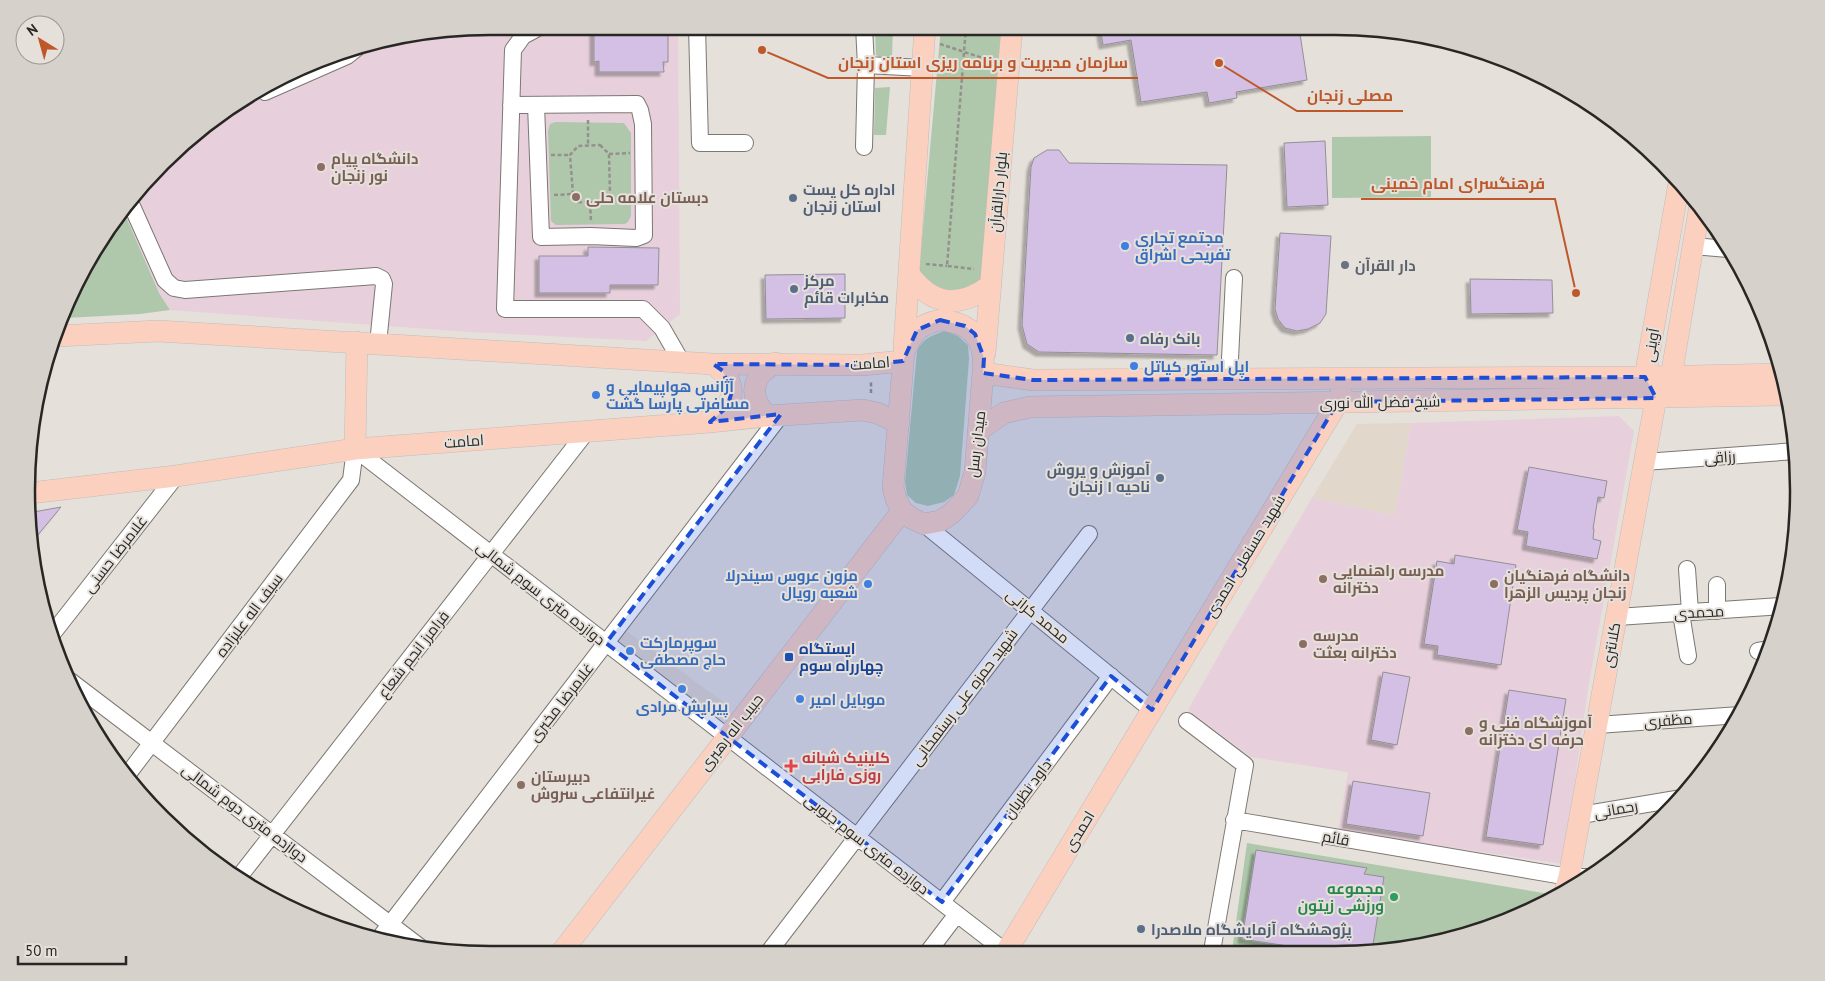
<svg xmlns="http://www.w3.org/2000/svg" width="1825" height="981" font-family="'PT Sans',Cairo,sans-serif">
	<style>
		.built { fill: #e1d7cb }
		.education { fill: #e7d0db }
		.green { fill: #afc8ab }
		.building { fill: #d3c0e4; stroke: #938f96; filter: url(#shadow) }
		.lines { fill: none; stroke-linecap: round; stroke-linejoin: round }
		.minor-casing { stroke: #7c7772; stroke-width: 18 }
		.major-casing { stroke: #bebebd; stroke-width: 22 }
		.path { stroke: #94918c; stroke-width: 2.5; stroke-dasharray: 4 2.5; stroke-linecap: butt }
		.minor { stroke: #fff; stroke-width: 16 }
		.major { stroke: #fcd0be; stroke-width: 21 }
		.marked { fill: #1d4ed8; fill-opacity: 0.2; stroke: #1d4ed8; stroke-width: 4; stroke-dasharray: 10 6; stroke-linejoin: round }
		.education-dot { fill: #8d6e63; stroke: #e6e0db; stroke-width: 2 }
		.service-dot { fill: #5c6f8a; stroke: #e6e0db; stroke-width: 2 }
		.shop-dot { fill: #3f7fe0; stroke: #e6e0db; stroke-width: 2 }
		.worship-dot { fill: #6b7280; stroke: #e6e0db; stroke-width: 2 }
		.transit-dot { fill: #1a4fb4; stroke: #e6e0db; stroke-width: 2 }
		.health-dot { fill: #e0444e; stroke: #e6e0db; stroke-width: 2 }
		.leisure-dot { fill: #2e9e5b; stroke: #e6e0db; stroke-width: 2 }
		.labels { text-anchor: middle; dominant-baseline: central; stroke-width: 4; stroke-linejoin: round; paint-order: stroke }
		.education-label { font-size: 15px; font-weight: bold; fill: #785e54; stroke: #e6e0db; text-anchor: start }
		.service-label { font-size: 15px; font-weight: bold; fill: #4e5e75; stroke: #e6e0db; text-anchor: start }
		.street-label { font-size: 15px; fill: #282724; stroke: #e6e0db }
		.shop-label { font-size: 15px; font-weight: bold; fill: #366cbe; stroke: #e6e0db; text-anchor: start }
		.worship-label { font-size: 15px; font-weight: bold; fill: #5b616d; stroke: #e6e0db; text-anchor: start }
		.transit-label { font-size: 15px; font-weight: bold; fill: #164399; stroke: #e6e0db; text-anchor: start }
		.health-label { font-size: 15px; font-weight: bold; fill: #be3a42; stroke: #e6e0db; text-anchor: start }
		.leisure-label { font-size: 15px; font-weight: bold; fill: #27864d; stroke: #e6e0db; text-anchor: end }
		.rim { fill: none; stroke: #282724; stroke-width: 2.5 }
		.leader { fill: none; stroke: #be582a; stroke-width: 2 }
		.callout-dot { fill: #be582a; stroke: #e6e0db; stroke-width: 2 }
		.callout-label { font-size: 16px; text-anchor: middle; font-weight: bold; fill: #be582a; stroke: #e6e0db; stroke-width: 4; stroke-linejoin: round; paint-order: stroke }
	</style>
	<defs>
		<filter id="shadow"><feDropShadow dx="-4" dy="4" stdDeviation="1" flood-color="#0004"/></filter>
	</defs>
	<rect width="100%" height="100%" fill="#e6e0db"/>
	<path class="built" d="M1411 423 1395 515 1312 498 1357 424Z
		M625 630 726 704 714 717 614 643Z"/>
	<path class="education" d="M491 26H678L680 314 646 341 469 332 170 310 159 293 124 212 208 122 341 51Z
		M1619 416 1634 431 1588 689 1563 864 1338 831 1348 772 1251 757 1188 710 1225 644 1312 498 1395 515 1411 423Z"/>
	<path class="green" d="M875 27H893L892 58H881L876 55Z
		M941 27H1002L982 282 970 291 943 292 919 272Z
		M890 87 886 135H874L875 88Z
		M555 122 624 123 631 133V216L628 222 625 224 556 225 551 221 548 131 550 124Z
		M1431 136V197L1332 198V137Z
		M124 212 159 293 170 310 140 314 66 318 104 233Z
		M945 331 958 336 968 345 969 359 960 476 954 495 944 502 928 506 916 503 907 495 905 482 917 351C923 338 932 335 945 331Z
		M1247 843 1549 894 1547 901 1512 920 1395 951H1232Z"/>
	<path class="building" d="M594 26 668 27V62H663L664 72H599V61L594 62Z
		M1100 27H1299L1307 80 1236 92 1237 98 1209 103 1207 92 1141 102 1131 40 1103 45Z
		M1325 141 1328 205 1287 207 1284 143Z
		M1047 150H1059L1069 163 1227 165 1217 355 1039 352 1027 344 1022 325 1031 167 1034 158Z
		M1280 233 1331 236 1326 314 1320 323 1308 329 1297 331 1285 328 1278 319 1275 309Z
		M588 247 659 248 658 285H610V293H539V256H588Z
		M845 274V318L766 319 765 275Z
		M1470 279 1552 280 1553 313 1471 314Z
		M1529 467 1607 481 1604 498 1598 497 1593 529H1594L1593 539 1601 541 1597 559 1526 546 1528 532 1517 530Z
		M61 507 32 542 27 521 28 513Z
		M1455 555 1516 565 1501 665 1437 655 1438 646 1424 644 1437 561 1454 564Z
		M1383 672 1410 677 1397 745 1371 740Z
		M1509 690 1566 699 1543 845 1486 837Z
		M1353 781 1430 793 1423 836 1346 824Z
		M1256 850 1367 868 1364 874 1384 877 1372 951 1356 949V951H1321L1242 939Z"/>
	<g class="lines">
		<g class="minor-casing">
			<path id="minor" d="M697 26 700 143H745
				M536 29 523 36 513 50 505 309H643L662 328 681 361
				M866 65 923 68
				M265 92 347 56 357 48
				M511 105 637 104 640 110 643 124 644 235 636 238 591 236 541 237 536 105
				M864 147 866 65 864 27
				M131 204 165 280 174 288 185 290 376 276 382 279 384 284 378 344
				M1693 246 1728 249
				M1229 379 1234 278
				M355 449 1006 952
				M1644 462 1796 451
				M924 524 1152 710
				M1687 569 1690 612
				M1717 585V611
				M1681 613 1688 656
				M1617 617 1782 606
				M53 633 176 476
				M1758 651 1770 649
				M69 680 420 947
				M1187 721 1245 765 1212 951
				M1597 725 1740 715
				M128 774 351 480 355 449
				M1581 815 1682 798
				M1234 820 1569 877H1592
				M239 877 587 431
				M942 902 1111 676
				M378 940 780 416
				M928 952 957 914
				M768 953 1089 534"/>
		</g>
		<g class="major-casing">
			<path id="major" d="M909 274C932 306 959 309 991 285
				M940 320C974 323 986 341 983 373L975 472 968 496 951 514 940 521 924 524 913 519 902 511 896 499 893 487 904 352C913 332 918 325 940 320Z
				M57 336 158 331 713 364 862 365 903 361
				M904 347 925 27
				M985 353 1012 27
				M983 373 1033 380 1645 377 1784 374
				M1651 389 1645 377 1679 183
				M767 416C748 396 751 377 775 363
				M710 422C737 406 739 382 713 364
				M979 430 1004 413 1030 407 1787 395
				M355 449 357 342
				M30 493 176 476 355 449 710 422 767 416 863 410 877 413 899 423
				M1565 891 1569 877 1656 398 1671 377 1700 205
				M1006 952 1338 402 1341 393
				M561 953 902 511"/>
		</g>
		<path class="path" d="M966 27 947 266 974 269
			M940 44 992 61
			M588 120V146
			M600 145 609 154 610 194 601 203 578 202 573 194 570 155 578 146Z
			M609 154 630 153
			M551 155H570
			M554 195 573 194
			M590 203 591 221
			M926 264 947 266
			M871 393V381"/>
		<use href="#minor" class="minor"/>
		<use href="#major" class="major"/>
	</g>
	<path class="marked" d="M940 320 965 326 975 334 984 358 983 373 1033 380 1645 377 1656 398 1338 402 1152 710 1111 676 942 902 606 643 781 414 710 422 728 406 731 394 723 371 713 364 862 365 903 361 917 330Z"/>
	<g class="education-dot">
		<circle cx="321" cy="167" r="5"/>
		<circle cx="576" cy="197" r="5"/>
		<circle cx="1323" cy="579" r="5"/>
		<circle cx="1494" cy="584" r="5"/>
		<circle cx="1303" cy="644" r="5"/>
		<circle cx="1469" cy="731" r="5"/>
		<circle cx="521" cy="785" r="5"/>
	</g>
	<g class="service-dot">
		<circle cx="793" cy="198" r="5"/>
		<circle cx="794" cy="289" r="5"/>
		<circle cx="1130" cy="338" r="5"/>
		<circle cx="1160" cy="478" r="5"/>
		<circle cx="1141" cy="929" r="5"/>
	</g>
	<g class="shop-dot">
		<circle cx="1125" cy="246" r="5"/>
		<circle cx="1134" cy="366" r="5"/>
		<circle cx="596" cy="395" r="5"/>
		<circle cx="868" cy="584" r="5"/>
		<circle cx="630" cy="651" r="5"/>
		<circle cx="682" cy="689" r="5"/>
		<circle cx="800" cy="699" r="5"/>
	</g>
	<circle class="worship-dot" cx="1345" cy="265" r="5"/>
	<rect class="transit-dot" x="784" y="652" width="10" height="10" rx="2.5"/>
	<path class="health-dot" d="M788.5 758.5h5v5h5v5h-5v5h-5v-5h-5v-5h5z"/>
	<circle class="leisure-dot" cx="1394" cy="897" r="5"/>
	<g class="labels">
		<g class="education-label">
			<text x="331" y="158">دانشگاه پیام<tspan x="331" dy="17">نور زنجان</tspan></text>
			<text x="586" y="197">دبستان علامه حلی</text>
			<text x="1333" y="570">مدرسه راهنمایی<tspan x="1333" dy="17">دخترانه</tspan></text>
			<text x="1504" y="575">دانشگاه فرهنگیان<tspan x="1504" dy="17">زنجان پردیس الزهرا</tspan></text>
			<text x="1313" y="635">مدرسه<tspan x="1313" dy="17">دخترانه بعثت</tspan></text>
			<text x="1479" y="722">آموزشگاه فنی و<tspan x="1479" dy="17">حرفه ای دخترانه</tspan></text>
			<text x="531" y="776">دبیرستان<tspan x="531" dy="17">غیرانتفاعی سروش</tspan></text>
		</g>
		<g class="service-label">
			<text x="803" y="189">اداره کل پست<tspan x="803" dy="17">استان زنجان</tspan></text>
			<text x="804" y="280">مرکز<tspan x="804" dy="17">مخابرات قائم</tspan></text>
			<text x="1140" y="338">بانک رفاه</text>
			<text x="1150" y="469" text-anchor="end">آموزش و پروش<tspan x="1150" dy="17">ناحیه ۱ زنجان</tspan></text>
			<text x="1151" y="929">پژوهشگاه آزمایشگاه ملاصدرا</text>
		</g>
		<g class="street-label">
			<text transform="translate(998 192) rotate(-85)">بلوار دارالقرآن</text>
			<text transform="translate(1651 345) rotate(-80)">آوینی</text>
			<text transform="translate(870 363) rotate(-4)">امامت</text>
			<text transform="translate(1380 402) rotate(-1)">شیخ فضل الله نوری</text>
			<text transform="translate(464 441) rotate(-4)">امامت</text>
			<text transform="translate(976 444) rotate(-83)">میدان رسل</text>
			<text transform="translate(1720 457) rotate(-4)">رزاقی</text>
			<text transform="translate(115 554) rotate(-52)">غلامرضا حسنی</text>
			<text transform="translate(1245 556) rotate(-59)">شهید حسنعلی احمدی</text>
			<text transform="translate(541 593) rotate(38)">دوازده متری سوم شمالی</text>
			<text transform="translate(1699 612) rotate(-3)">محمدی</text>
			<text transform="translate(249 615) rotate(-53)">سیف اله علیزاده</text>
			<text transform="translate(1038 616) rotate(39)">محمد کرانی</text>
			<text transform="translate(1611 645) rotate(-80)">کلانتری</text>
			<text transform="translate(413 654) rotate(-52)">فرامرز انجم شعاع</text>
			<text transform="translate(964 697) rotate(-53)">شهید حمزه علی رستمخانی</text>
			<text transform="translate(561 702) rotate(-52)">غلامرضا مخبری</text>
			<text transform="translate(1668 720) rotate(-4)">مظفری</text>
			<text transform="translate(731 732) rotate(-52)">حبیب اله رهبری</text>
			<text transform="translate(1027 789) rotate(-53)">داود نظریان</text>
			<text transform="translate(1616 809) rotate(-10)">رحمانی</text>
			<text transform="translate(245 813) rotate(37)">دوازده متری دوم شمالی</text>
			<text transform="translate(1079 831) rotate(-59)">احمدی</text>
			<text transform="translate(1336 838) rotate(10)">قائم</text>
			<text transform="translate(867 844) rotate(38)">دوازده متری سوم جنوبی</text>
		</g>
		<g class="shop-label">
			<text x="1135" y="237">مجتمع تجاری<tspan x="1135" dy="17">تفریحی اشراق</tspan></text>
			<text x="1144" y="366">اپل استور کیاتل</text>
			<text x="606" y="386">آژانس هواپیمایی و<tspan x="606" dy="17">مسافرتی پارسا گشت</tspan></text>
			<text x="858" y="575" text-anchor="end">مزون عروس سیندرلا<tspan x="858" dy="17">شعبه رویال</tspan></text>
			<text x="640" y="642">سوپرمارکت<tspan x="640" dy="17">حاج مصطفی</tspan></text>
			<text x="810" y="699">موبایل امیر</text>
			<text x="682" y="706" text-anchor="middle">پیرایش مرادی</text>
		</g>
		<g class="worship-label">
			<text x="1355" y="265">دار القرآن</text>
		</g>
		<g class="transit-label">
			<text x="799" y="648">ایستگاه<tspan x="799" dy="17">چهارراه سوم</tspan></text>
		</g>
		<g class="health-label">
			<text x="802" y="757">کلینیک شبانه<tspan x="802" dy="17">روزی فارابی</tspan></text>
		</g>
		<g class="leisure-label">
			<text x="1384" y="888">مجموعه<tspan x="1384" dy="17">ورزشی زیتون</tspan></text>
		</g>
	</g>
	<path d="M0 0H1825V981H0ZM490 35H1335A455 455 0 0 1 1790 490V491A455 455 0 0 1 1335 946H490A455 455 0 0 1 35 491V490A455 455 0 0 1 490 35Z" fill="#d7d1cc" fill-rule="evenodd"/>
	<path class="rim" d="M490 35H1335A455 455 0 0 1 1790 490V491A455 455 0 0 1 1335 946H490A455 455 0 0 1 35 491V490A455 455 0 0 1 490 35Z"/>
	<path class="leader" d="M762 50L828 78H1138M1219 63L1297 111H1403M1576 293L1555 199H1361"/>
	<g class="callout-dot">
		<circle cx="762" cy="50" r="5"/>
		<circle cx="1219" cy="63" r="5"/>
		<circle cx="1576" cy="293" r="5"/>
	</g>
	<g class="callout-label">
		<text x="983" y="68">سازمان مدیریت و برنامه ریزی استان زنجان</text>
		<text x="1350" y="101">مصلی زنجان</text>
		<text x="1458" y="189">فرهنگسرای امام خمینی</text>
	</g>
	<g transform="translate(40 40) rotate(323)"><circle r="24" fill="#e6e0db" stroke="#9a9692"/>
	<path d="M0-4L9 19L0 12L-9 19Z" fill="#be582a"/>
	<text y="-8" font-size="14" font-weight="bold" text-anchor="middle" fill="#282724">N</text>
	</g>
	<path d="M18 956v8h108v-8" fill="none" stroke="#282724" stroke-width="2.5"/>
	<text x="25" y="956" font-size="15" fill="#282724" stroke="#e6e0db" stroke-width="4" paint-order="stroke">50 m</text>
</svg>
